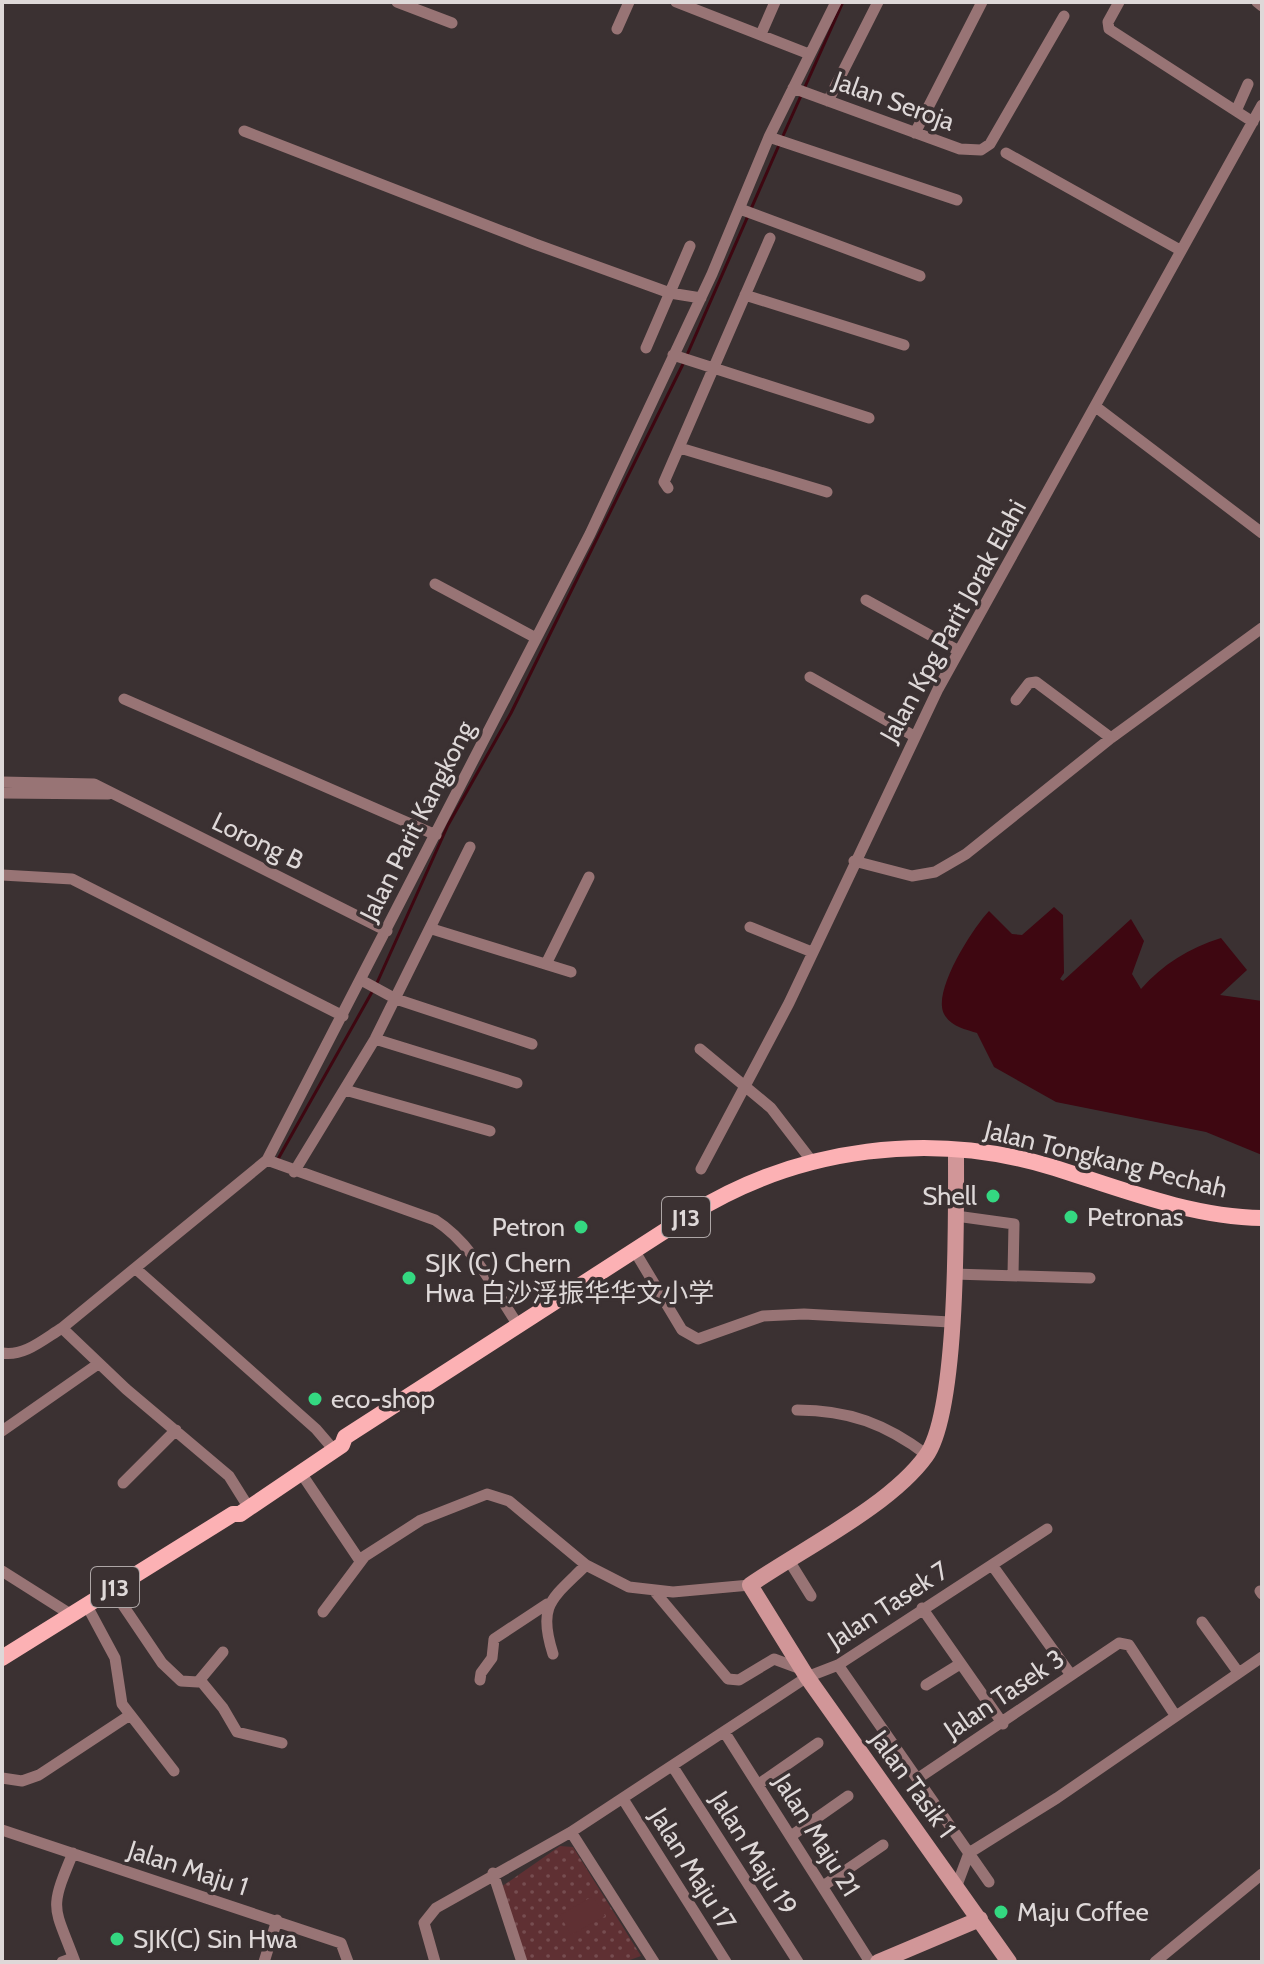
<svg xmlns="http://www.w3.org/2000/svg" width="1264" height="1964" font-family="Cabin,'Noto Sans SC',sans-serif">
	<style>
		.park { fill: url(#park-dots) }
		.pitch { fill: #5f3033 }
		.water { fill: #3e0711 }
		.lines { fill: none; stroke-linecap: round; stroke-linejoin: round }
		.stream { stroke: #3e0711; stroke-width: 3 }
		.street { stroke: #987475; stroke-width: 11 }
		.secondary { stroke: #d19698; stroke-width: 16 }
		.primary { stroke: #fcb1b4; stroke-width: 16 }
		.poi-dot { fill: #34d881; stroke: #3b3132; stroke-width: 3 }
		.labels { text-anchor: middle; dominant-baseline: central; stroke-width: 7; stroke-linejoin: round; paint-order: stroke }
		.shield { fill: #3b3132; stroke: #ada6a6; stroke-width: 2 }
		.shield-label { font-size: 24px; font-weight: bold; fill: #ded8d8 }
		.street-label { font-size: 26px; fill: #ded8d8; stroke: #3b3132 }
		.poi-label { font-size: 26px; fill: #ded8d8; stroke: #3b3132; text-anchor: start }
	</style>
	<defs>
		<pattern id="park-dots" width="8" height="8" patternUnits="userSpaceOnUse" patternTransform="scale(2)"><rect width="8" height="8" fill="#5f3033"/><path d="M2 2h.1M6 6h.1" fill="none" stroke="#764d50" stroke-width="1.8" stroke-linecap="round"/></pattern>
	</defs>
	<rect width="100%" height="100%" fill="#3b3132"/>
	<path class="park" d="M560 1846 573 1847 641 1956 624 1962H525L501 1887Z"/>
	<path class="pitch" d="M593 1896 605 1916 571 1935 560 1915Z"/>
	<path class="water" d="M1054 907 1063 915 1064 973 1060 979 1063 981 1131 919 1144 941 1132 974 1141 989C1163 964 1189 948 1221 938L1247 970 1220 995 1262 1001V1155L1206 1132 1056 1102 994 1067 977 1033C965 1029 951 1027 944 1014 932 991 973 928 989 911L1012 934 1022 935Z"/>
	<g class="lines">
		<path class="stream" d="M782 138 843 2
			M376 985 448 825 511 713 683 364 779 145
			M278 1159 372 992"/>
		<path class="street" d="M397 2 452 23
			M676 2 809 54
			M1119 2 1108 22 1109 29 1253 122
			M1257 2 1262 6
			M617 29 629 2
			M761 34 775 2
			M793 88 960 149 981 150 990 144 1064 16
			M828 101 878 2
			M1236 111 1248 84
			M244 131 535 244 670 293 701 298
			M915 133 982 2
			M769 137 957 200
			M1006 153 1180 250
			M740 209 920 276
			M745 295 904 345
			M646 348 690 246
			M673 355 869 418
			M1096 407 1262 533
			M680 448 827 492
			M668 488 664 482 770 238
			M435 584 536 638
			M866 600 959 651
			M810 677 914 736
			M124 699 436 835
			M1016 700 1029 683 1036 682 1111 738
			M2 782 94 784 387 931
			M2 793 108 794
			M854 861 912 876 935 872 966 854 1111 738 1262 628
			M2 875 72 879 343 1016
			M750 927 812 952
			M432 929 571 972
			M546 964 589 877
			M361 980 396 999 532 1044
			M375 1039 517 1083
			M700 1049 771 1108 811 1160
			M345 1090 490 1131
			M267 1160 435 1220C472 1243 494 1289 518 1325
			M701 1169 789 1003 938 689 1262 105
			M294 1172 375 1039 470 847
			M956 1216 1014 1224 1013 1275
			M634 1250 682 1330 698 1339 763 1316 804 1314 950 1322
			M136 1269 316 1429 334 1450
			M954 1274 1090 1278
			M62 1328 126 1389 229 1476 249 1508
			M2 1353C24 1357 44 1339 62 1328L267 1160 590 534 712 274 769 137 836 2
			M797 1410C849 1410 886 1424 927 1455
			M2 1431 98 1364
			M301 1473 360 1561
			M123 1483 176 1430
			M788 1559 811 1596
			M992 1565 1071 1675
			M2 1571 70 1614
			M112 1589 162 1663 181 1681 198 1682 223 1652
			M1260 1591 1262 1594
			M655 1592 728 1679 739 1680 774 1659 801 1669
			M86 1604 115 1658 122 1704 174 1771
			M922 1608 1003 1724
			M323 1612 365 1556 421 1520 487 1494 509 1501 586 1565 629 1587 673 1592 750 1585
			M1202 1622 1238 1672
			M553 1654C537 1604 552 1599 586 1565
			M838 1665 989 1882
			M200 1680 223 1708 237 1732 282 1743
			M480 1680 481 1673 492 1658 494 1639 547 1604
			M926 1685 960 1664
			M725 1733 870 1962
			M673 1767 798 1962
			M2 1778 22 1781 39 1775 130 1715
			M917 1779 1119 1643 1129 1645 1175 1715
			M759 1784 818 1743
			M623 1799 726 1962
			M2 1830 341 1943 348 1962
			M571 1832 654 1962
			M791 1836 848 1796
			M73 1853C48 1912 54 1905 75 1962
			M493 1873 522 1962
			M957 1885 969 1853 1057 1798 1262 1657
			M823 1886 883 1845
			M62 1962 73 1958
			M264 1962 277 1920
			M435 1962 424 1923 436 1908 571 1832 807 1677 838 1665 1047 1529
			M1155 1962 1262 1874"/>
		<path class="secondary" d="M956 1150C956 1212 959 1411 926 1456 890 1506 802 1549 750 1585L807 1677 1009 1962
			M878 1962 980 1919"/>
		<path class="primary" d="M2 1658 233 1514H240L342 1445 345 1437 691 1214C799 1147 932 1130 1055 1168 1121 1189 1192 1217 1262 1218"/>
	</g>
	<g class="poi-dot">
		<circle cx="993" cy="1196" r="8"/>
		<circle cx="1071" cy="1217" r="8"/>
		<circle cx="581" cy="1227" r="8"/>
		<circle cx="409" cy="1278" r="8"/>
		<circle cx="315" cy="1399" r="8"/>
		<circle cx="1001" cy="1912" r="8"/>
		<circle cx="117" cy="1939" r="8"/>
	</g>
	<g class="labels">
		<g class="shield">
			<rect x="662" y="1197" width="48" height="40" rx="6"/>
			<rect x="91" y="1567" width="48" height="40" rx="6"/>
		</g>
		<g class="shield-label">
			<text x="686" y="1217">J13</text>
			<text x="115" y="1587">J13</text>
		</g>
		<g class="street-label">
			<text transform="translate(894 101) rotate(20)">Jalan Seroja</text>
			<text transform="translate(953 621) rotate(-61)">Jalan Kpg Parit Jorak Elahi</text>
			<text transform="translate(417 821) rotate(-63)">Jalan Parit Kangkong</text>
			<text transform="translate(258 841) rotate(26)">Lorong B</text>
			<text transform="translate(1106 1159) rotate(14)">Jalan Tongkang Pechah</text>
			<text transform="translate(888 1605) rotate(-33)">Jalan Tasek 7</text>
			<text transform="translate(1004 1694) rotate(-34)">Jalan Tasek 3</text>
			<text transform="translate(913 1784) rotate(54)">Jalan Tasik 1</text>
			<text transform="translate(817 1835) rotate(58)">Jalan Maju 21</text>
			<text transform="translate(754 1853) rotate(58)">Jalan Maju 19</text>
			<text transform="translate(188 1868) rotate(18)">Jalan Maju 1</text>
			<text transform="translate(693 1869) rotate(58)">Jalan Maju 17</text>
		</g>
		<g class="poi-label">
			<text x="977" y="1196" text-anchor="end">Shell</text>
			<text x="1087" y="1217">Petronas</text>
			<text x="565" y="1227" text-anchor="end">Petron</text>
			<text x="425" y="1263">SJK (C) Chern<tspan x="425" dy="30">Hwa 白沙浮振华华文小学</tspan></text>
			<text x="331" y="1399">eco-shop</text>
			<text x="1017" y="1912">Maju Coffee</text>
			<text x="133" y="1939">SJK(C) Sin Hwa</text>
		</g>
	</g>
	<rect width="1264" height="1964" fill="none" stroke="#ded8d8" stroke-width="8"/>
</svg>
